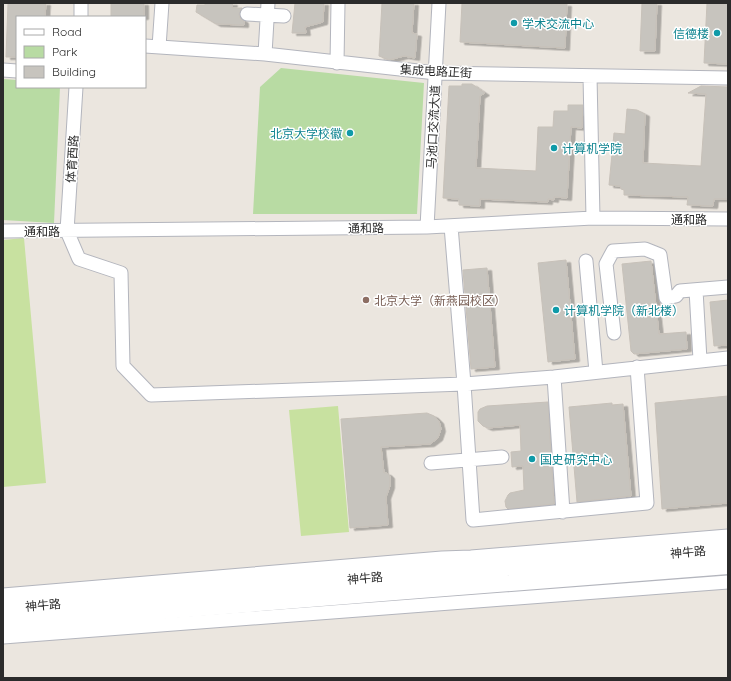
<svg xmlns="http://www.w3.org/2000/svg" width="731" height="681" font-family="Quicksand,'Noto Sans SC',sans-serif">
	<style>
		.green { fill: #b8dba3 }
		.pitch { fill: #c8e1a0 }
		.building { fill: #c7c4be; stroke: #c7c1b9; filter: url(#shadow) }
		.lines { fill: none; stroke-linecap: round; stroke-linejoin: round }
		.street-casing { stroke: #b3b5bd; stroke-width: 15 }
		.secondary-casing { stroke: #b3b5bd; stroke-width: 20 }
		.street { stroke: #fff; stroke-width: 13 }
		.secondary { stroke: #fff; stroke-width: 18 }
		.culture-dot { fill: #0f9aa8; stroke: #fff; stroke-width: 1.5 }
		.education-dot { fill: #8d6e63; stroke: #fff; stroke-width: 1.5 }
		.labels { text-anchor: middle; dominant-baseline: central; stroke-width: 3; stroke-linejoin: round; paint-order: stroke }
		.culture-label { font-size: 12px; fill: #0d838f; stroke: #fff; text-anchor: start }
		.street-label { font-size: 12px; fill: #2b2b2b; stroke: #fff }
		.education-label { font-size: 12px; fill: #785e54; stroke: #fff; text-anchor: start }
	</style>
	<defs>
		<filter id="shadow"><feDropShadow dx="4.5" dy="2.5" stdDeviation="0" flood-color="#0004"/></filter>
	</defs>
	<rect width="100%" height="100%" fill="#ebe6df"/>
	<path class="green" d="M281 68 424 83 417 214H253L260 87Z
		M3 79 17 80V87H60L54 223 3 220Z"/>
	<path class="pitch" d="M24 238 46 483 3 487V240Z
		M338 406 349 532 301 536 289 410Z"/>
	<path class="building" d="M8 3H46L45 17H17V57H6Z
		M111 3H144V17H111Z
		M205 3H233L232 8H242L239 14 240 18 244 21V25L216 24 196 12 197 5H205Z
		M295 3H324L323 22 305 27 306 33H292Z
		M382 3H414L412 33 417 34 415 58 404 56 389 60 379 56Z
		M462 3 567 4 565 48 460 42Z
		M642 3H657L655 51H640Z
		M707 3H728V64L704 63Z
		M462 84H472L485 93 480 96 476 168 536 171 538 127H553L554 111H568V105H583L582 128 571 127 567 198 554 197V200L548 199V202L480 199V206L459 205V199L443 198 449 86H462Z
		M701 86 728 87V199H714L713 206 687 205 688 197 624 195V190L621 189 620 186 609 185 614 133 625 134 627 109 637 110 645 114 643 163 701 166 706 94 688 93Z
		M566 260 575 359 548 362 538 263Z
		M651 261 659 334 686 332 687 349 634 354 631 351 622 264Z
		M487 268 495 367 471 369 463 270Z
		M728 300V345L714 346 710 302Z
		M728 396V503L662 509 655 403Z
		M548 402 554 504 508 509 506 507 505 501 508 495 510 493 524 490 523 466 512 467 511 452 521 451 520 425 488 428 483 426 478 421V412L480 409 487 406Z
		M612 403V405L623 404 631 496 577 502 569 407Z
		M427 413 434 416 439 421 441 429 438 438 430 444 381 447 384 473H387L390 476V486L386 497 388 525 350 528 341 419Z"/>
	<g class="lines">
		<g class="street-casing">
			<path id="street" d="M247 14 284 16
				M81 17V3
				M145 46 265 54 436 73 728 78
				M159 47 162 3
				M265 54 268 3
				M337 63 338 3
				M3 70 17 71
				M590 76 593 218
				M76 87 67 231 79 259 121 273 123 366 151 395 464 384 554 377 728 358
				M451 226 464 384 473 520 647 503 637 367
				M427 227 439 3
				M3 231 427 227 593 218 728 219
				M586 261 596 372
				M696 290 700 360
				M614 333 606 264 613 251 645 249 660 255 666 298 676 296 680 291 728 287
				M554 377 563 512
				M431 463 502 457
				M3 595 442 558 471 557 728 536
				M3 637 728 582"/>
		</g>
		<g class="secondary-casing">
			<path id="secondary" d="M3 608 728 549
				M3 623 420 589 728 565"/>
		</g>
		<use href="#street" class="street"/>
		<use href="#secondary" class="secondary"/>
	</g>
	<g class="culture-dot">
		<circle cx="514" cy="23" r="4"/>
		<circle cx="717" cy="33" r="4"/>
		<circle cx="350" cy="133" r="4"/>
		<circle cx="554" cy="148" r="4"/>
		<circle cx="556" cy="310" r="4"/>
		<circle cx="532" cy="459" r="4"/>
	</g>
	<circle class="education-dot" cx="366" cy="300" r="4"/>
	<g class="labels">
		<g class="culture-label">
			<text x="522" y="23">学术交流中心</text>
			<text x="709" y="33" text-anchor="end">信德楼</text>
			<text x="342" y="133" text-anchor="end">北京大学校徽</text>
			<text x="562" y="148">计算机学院</text>
			<text x="564" y="310">计算机学院（新北楼）</text>
			<text x="540" y="459">国史研究中心</text>
		</g>
		<g class="street-label">
			<text transform="translate(436 71) rotate(3)">集成电路正街</text>
			<text transform="translate(433 127) rotate(-87)">马池口交流大道</text>
			<text transform="translate(72 159) rotate(-86)">体育西路</text>
			<text x="689" y="219">通和路</text>
			<text transform="translate(366 228) rotate(-1)">通和路</text>
			<text x="42" y="231">通和路</text>
			<text transform="translate(688 552) rotate(-5)">神牛路</text>
			<text transform="translate(365 578) rotate(-5)">神牛路</text>
			<text transform="translate(43 605) rotate(-5)">神牛路</text>
		</g>
		<g class="education-label">
			<text x="374" y="300">北京大学（新燕园校区）</text>
		</g>
	</g>
	<rect width="731" height="681" fill="none" stroke="#2b2b2b" stroke-width="8"/>
	<rect x="16" y="16" width="130" height="72" fill="#ffffff" stroke="#aaaaaa"/>
	<rect x="24" y="29" width="20" height="6" fill="#ffffff" stroke="#aaaaaa"/>
	<text x="52" y="36" font-size="12" fill="#2b2b2b">Road</text>
	<rect x="24" y="46" width="20" height="12" fill="#b8dba3" stroke="#aaaaaa"/>
	<text x="52" y="56" font-size="12" fill="#2b2b2b">Park</text>
	<rect x="24" y="66" width="20" height="12" fill="#c7c4be" stroke="#aaaaaa"/>
	<text x="52" y="76" font-size="12" fill="#2b2b2b">Building</text>
</svg>
